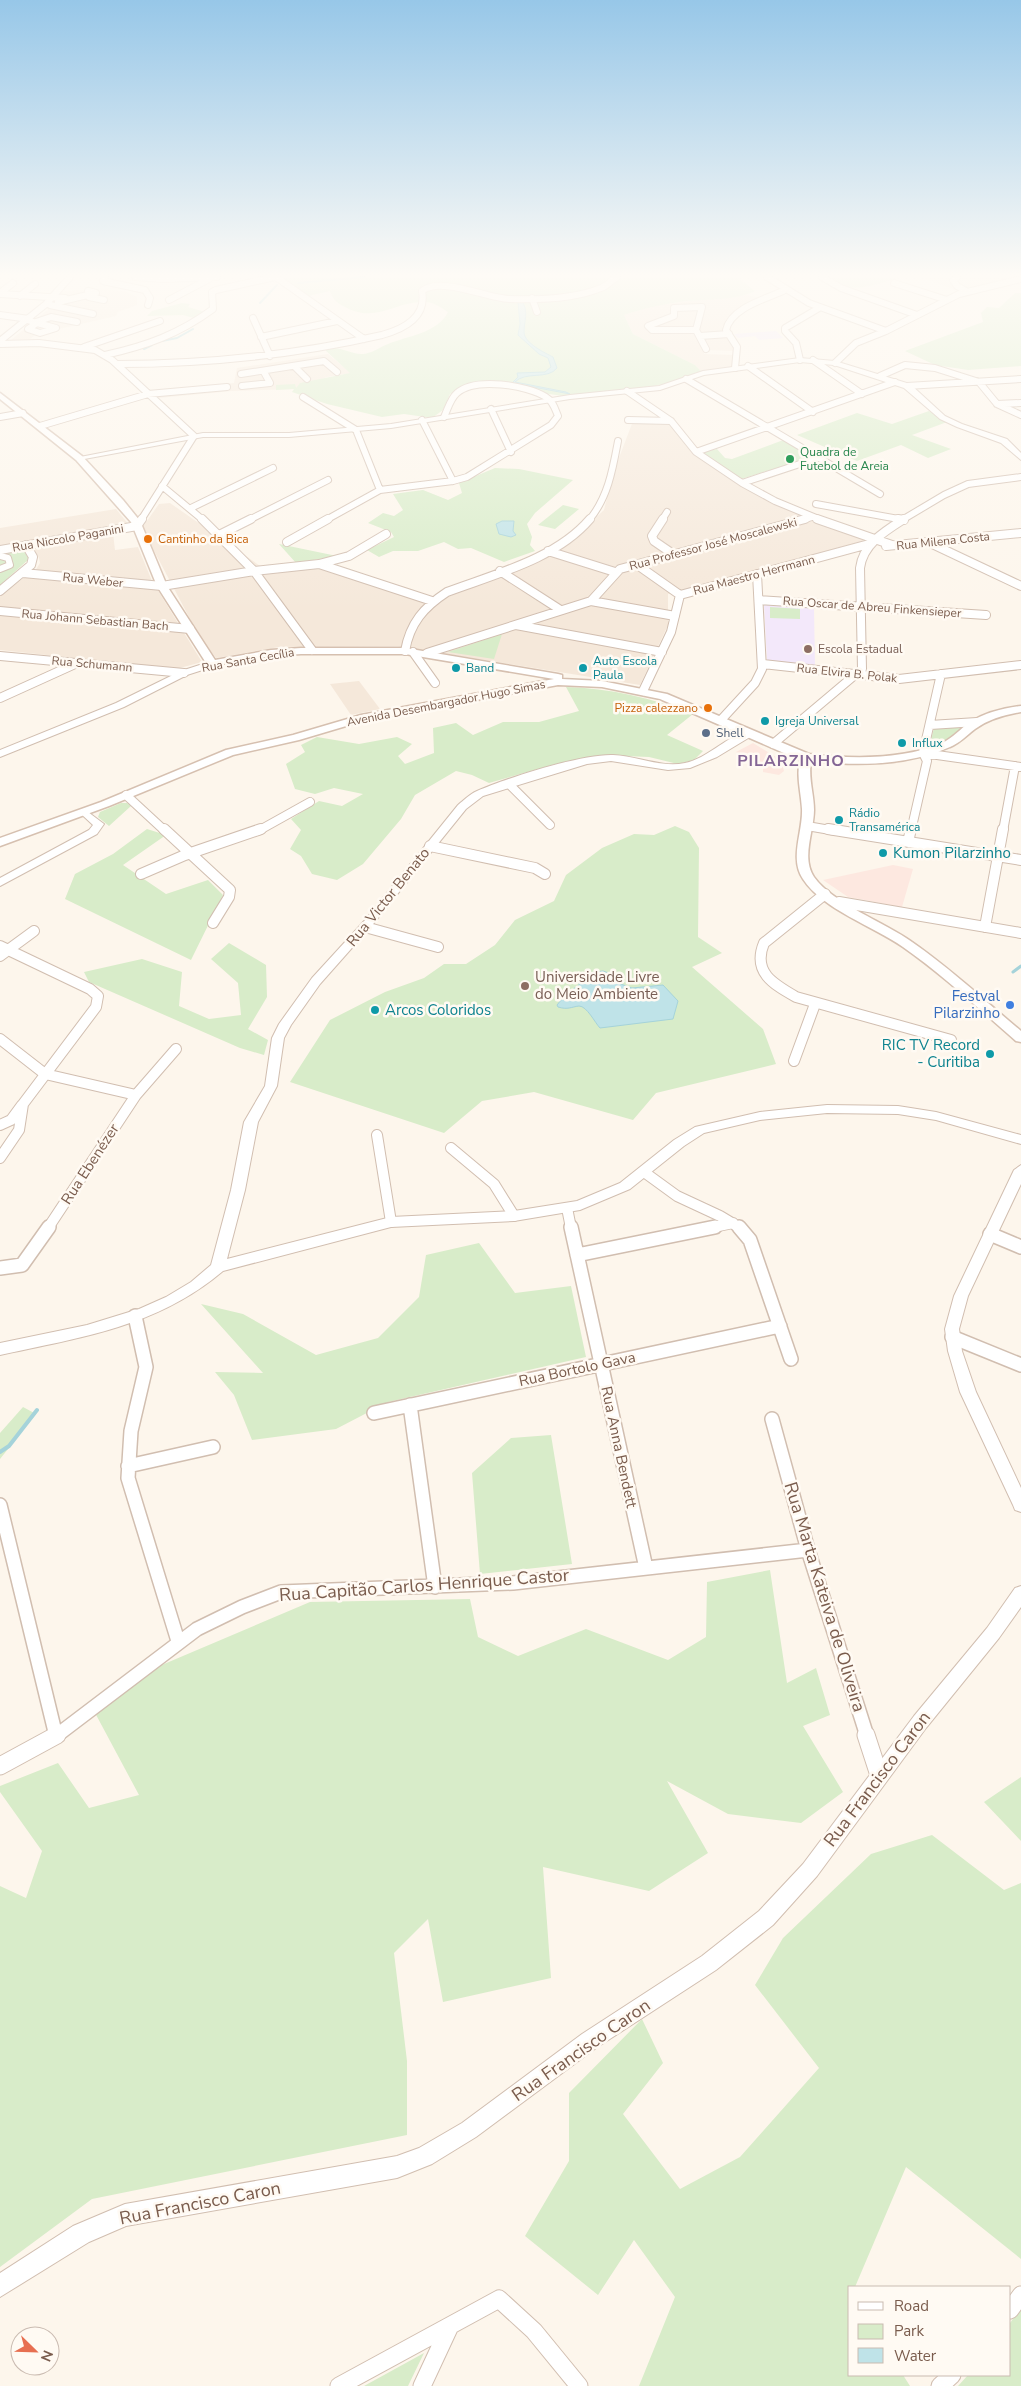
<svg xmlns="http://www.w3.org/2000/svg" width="1021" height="2386" font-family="'Nunito Sans',sans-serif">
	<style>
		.residential { fill: #f5e8da }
		.commercial { fill: #fde8e0 }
		.education { fill: #f3e8fa }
		.green { fill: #d8ecc9 }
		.water { fill: #bfe3e8; stroke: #a5d3da }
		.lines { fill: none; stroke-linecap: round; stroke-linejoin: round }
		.stream-far2 { stroke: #a5d3da; stroke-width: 2 }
		.stream-far1 { stroke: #a5d3da; stroke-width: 3 }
		.stream { stroke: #a5d3da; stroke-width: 4 }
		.pedestrian-casing { stroke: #d1beb0; stroke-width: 8 }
		.minor-far4-casing { stroke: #d1beb0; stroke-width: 8 }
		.minor-far3-casing { stroke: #d1beb0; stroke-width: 10 }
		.minor-far2-casing { stroke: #d1beb0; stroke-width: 12 }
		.minor-far1-casing { stroke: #d1beb0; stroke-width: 16 }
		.minor-casing { stroke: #d1beb0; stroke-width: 19 }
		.tertiary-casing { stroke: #d1beb0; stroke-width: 2 }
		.secondary-casing { stroke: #d6c0b0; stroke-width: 3 }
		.pedestrian { stroke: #fff; stroke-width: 6 }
		.minor-far4 { stroke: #fff; stroke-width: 6 }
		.minor-far3 { stroke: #fff; stroke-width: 8 }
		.minor-far2 { stroke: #fff; stroke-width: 10 }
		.minor-far1 { stroke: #fff; stroke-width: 13 }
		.minor { stroke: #fff; stroke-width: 17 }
		.tertiary { fill: #fff; fill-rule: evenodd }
		.secondary { fill: #fff; fill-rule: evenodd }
		.leisure-dot { fill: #2e9e5b; stroke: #fffaf3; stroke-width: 2 }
		.food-dot { fill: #e8710a; stroke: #fffaf3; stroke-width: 2 }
		.education-dot { fill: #8d6e63; stroke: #fffaf3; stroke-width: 2 }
		.culture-dot { fill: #0f9aa8; stroke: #fffaf3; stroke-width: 2 }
		.service-dot { fill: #5c6f8a; stroke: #fffaf3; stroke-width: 2 }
		.shop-dot { fill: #3f7fe0; stroke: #fffaf3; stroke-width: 2 }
		.labels { text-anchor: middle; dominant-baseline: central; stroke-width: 5; stroke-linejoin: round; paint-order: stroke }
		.far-leisure-label { font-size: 12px; fill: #27864d; stroke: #fffaf3; text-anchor: start }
		.far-street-label { font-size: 12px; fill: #7a5c4d; stroke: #fffaf3 }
		.far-food-label { font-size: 12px; fill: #c56008; stroke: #fffaf3; text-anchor: start }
		.far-education-label { font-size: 12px; fill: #785e54; stroke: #fffaf3; text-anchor: start }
		.far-culture-label { font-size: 12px; fill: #0d838f; stroke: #fffaf3; text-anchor: start }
		.far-service-label { font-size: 12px; fill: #4e5e75; stroke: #fffaf3; text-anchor: start }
		.culture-label { font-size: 15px; fill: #0d838f; stroke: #fffaf3; text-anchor: start }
		.street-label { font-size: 15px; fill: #7a5c4d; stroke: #fffaf3 }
		.education-label { font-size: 15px; fill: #785e54; stroke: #fffaf3; text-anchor: start }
		.shop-label { font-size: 15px; fill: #366cbe; stroke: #fffaf3; text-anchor: end }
		.far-district-label { font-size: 16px; font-weight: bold; letter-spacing: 1px; fill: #846695; stroke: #fffaf3 }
		.near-street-label { font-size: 18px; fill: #7a5c4d; stroke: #fffaf3 }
	</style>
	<rect width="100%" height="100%" fill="#fdf6ec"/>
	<path class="residential" d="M928 277H1021L958 291 926 279Z
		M97 289 124 291 137 297V305L118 312 116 316 37 334 30 339 11 340 51 307 63 291Z
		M747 295 763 299 733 313 722 327 736 351 705 350 704 354 735 355 733 367 701 371 695 365 633 334 624 315 655 305Z
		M328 354 351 373 327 377 295 389 232 391 159 398 150 391 234 383 237 368Z
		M633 421 670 422 694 454 741 486 812 519 868 539 867 542 668 594V625L640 685 398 646 279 647 216 658 199 636 142 528 159 504 170 503 263 568 321 563 431 598H445L527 564 580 533 604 510 614 471Z
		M116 509 130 526 0 547V528Z
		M113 533 115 550 138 547 152 581 35 571 40 563 39 558 33 547Z
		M25 577 157 589 202 662 176 669 0 650V596Z
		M359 681 380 709 351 715 330 684Z"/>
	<path class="commercial" d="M753 743 781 760 784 771 779 775 763 772V763L747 760 749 757 736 752Z
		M893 865 913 869 902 907 848 897 823 880Z"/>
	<path class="education" d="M776 331 783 338 759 340 755 336 738 338 734 334Z
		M764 604 814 608 815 666 767 661Z"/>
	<path class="green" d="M287 277H737L755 291C734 301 708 299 686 301 664 304 645 308 624 315L633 334 695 365 701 371 672 382 649 387 563 396 473 383 450 394 443 410 432 418 404 414 382 417 327 404 292 392 294 389 276 390V385L295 384 296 388 300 383 350 373 324 349C341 345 348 354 362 354 371 354 380 347 388 344 407 336 438 333 448 312 440 307 434 302 424 302 395 301 376 324 345 307 337 303 333 300 330 291L308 296 284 278Z
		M832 277H903C880 282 850 298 832 277Z
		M1015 293H1021V366L968 370 935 365 905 351 983 322 981 313 987 307 999 308Z
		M182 303 190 304 188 307 205 312 197 319 183 315 147 316 152 311Z
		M929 411 947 422 912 435 951 449 928 458 901 445 857 461 797 435 857 413 892 424Z
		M786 439 813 457 741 479 700 453 717 449 725 458 732 459Z
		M495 468 519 469 573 480 535 513 527 524 532 537 530 545 535 551 504 562 471 548 458 549 444 542 418 551H393L379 557 367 550 394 537 391 532 368 523 383 513 394 516 403 510 393 494 423 490 448 500 462 493 459 483Z
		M563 505 579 509 555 529 538 525Z
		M279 544 337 556 296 563Z
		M22 547 29 559 0 585V550Z
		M770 607 800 609V619L770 618Z
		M502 634 494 659 448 652Z
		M566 687C609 688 653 698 693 714L667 735 703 751 694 760 678 764 649 757 600 755 552 765 489 783 472 775 456 771 415 795 401 819 363 864 337 880 312 874 301 856 290 849 301 830 291 819 319 801 342 806 363 794 334 788 315 794 295 789 286 764 305 752 301 745 317 737 359 744 397 737 412 744 398 756 405 764 434 753 433 728 456 723 473 735 503 722H539L579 711Z
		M965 725 945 741 929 748 934 728Z
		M121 803H127L131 806 109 826 98 817 100 812Z
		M675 826 689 832 699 848 698 937 722 953 692 967 763 1029 776 1064 656 1093 633 1120 534 1092 482 1101 444 1133 290 1082 330 1020 385 992 424 978 444 964H466L495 945 515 920 554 901 566 875 602 848 634 834 654 835Z
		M147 829 166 835 123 865 166 894 208 880 223 895 191 960 65 899 75 874 113 854Z
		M229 943 266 965 267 997 248 1029 268 1040 264 1055 240 1048 89 982 84 972 142 959 182 972 179 1006 209 1019 241 1015 238 983 211 959Z
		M479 1243 515 1293 571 1286 586 1357 388 1402 336 1429 252 1440 234 1395 215 1372 263 1373 201 1304 243 1314 316 1355 378 1338 419 1297 426 1255Z
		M23 1407 36 1414 0 1459V1433Z
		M551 1435 572 1564 480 1574 472 1473 511 1438Z
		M770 1570 787 1683 816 1668 830 1715 803 1726 843 1792 801 1823 728 1814 667 1781 708 1853 649 1891 543 1867 551 1978 443 2002 428 1919 394 1953 407 2061V2135L92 2199 0 2267V1886L26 1898 42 1851 0 1792V1786L58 1763 89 1808 139 1795 94 1711 157 1667 310 1602 470 1599 478 1637 518 1656 586 1629 668 1660 706 1637 707 1582Z
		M1021 1777V1841L984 1802Z
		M932 1835 1004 1890 1021 1883V2259L906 2167 855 2287H850V2375H903L910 2386H639L675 2297 634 2240 598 2295 525 2236 569 2161V2093L642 2019 663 2063 623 2114 680 2189 740 2157 819 2068 755 1985 783 1938 871 1854Z
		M1021 2308V2386H958L968 2375H1010V2323Z
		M424 2353 408 2386H364Z"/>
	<path class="water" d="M522 301C529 312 524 321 524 332 524 343 545 353 553 357L557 368C548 380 525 371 515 382L566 392 570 394 512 383 518 377 517 373 545 372 551 367 548 358 539 354 518 335 520 324 518 302Z
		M502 521H514L513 531 516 535 511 537 499 534 496 524Z
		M603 971 611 974 612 981 632 988 663 985 678 1001 673 1019 600 1028C595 1023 587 1006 579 1006 571 1007 568 1010 558 1007L557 1005 566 994 579 985 580 981 589 977 588 973Z"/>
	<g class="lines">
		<path class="stream-far2" d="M298 283 364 277
			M260 303 277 285
			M162 341 177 338 193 329
			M144 349 152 345"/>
		<path class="stream-far1" d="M1013 972 1021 966"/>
		<path class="stream" d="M0 1452 9 1446 37 1410"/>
		<g class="pedestrian-casing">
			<path id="pedestrian" d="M0 556 8 558 10 565 0 569"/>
		</g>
		<g class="minor-far4-casing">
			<path id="minor-far4" d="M105 277 103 281 145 290 150 298 148 305
				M135 277 163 279 217 277
				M276 277 364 339
				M767 277 809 303 886 331
				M822 277 841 288 917 315
				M957 277 953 280 957 286 966 291
				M894 283 947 300
				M0 293 13 283
				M0 294 65 298
				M20 296 35 284
				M89 297 104 300
				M532 298 537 312
				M169 300 209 279
				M58 302 96 293 88 291
				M50 305 93 314
				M702 307 696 330H652L648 326 674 316V308Z
				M0 315 29 319
				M253 318 270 356
				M27 320 37 323
				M36 322 51 317 77 322
				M37 323 56 328 40 333 28 329Z
				M696 330 706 349
				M700 336 729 334
				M261 337 337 321
				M0 341 46 304 70 277
				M0 344 39 343 95 350 112 360 194 436 141 520
				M84 347 160 321
				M105 355C146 346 179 334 213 309L212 292 216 290 275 277
				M800 360 796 343 785 331V328L819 308
				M813 360 862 394
				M835 363 856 343 886 331 959 294 1021 279
				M117 364C207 364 295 355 382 335 404 329 427 317 422 291 441 276 486 298 509 299 537 300 574 299 601 288 607 286 612 280 617 277
				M748 366 813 412
				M295 367 307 379
				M735 368 737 347 726 330C731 308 765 299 783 291
				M241 374 324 361 337 372
				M880 376 905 365 935 368 979 382 997 404 1021 415
				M686 379 880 494
				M242 386 270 383 264 372
				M907 386 1021 379
				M627 391 671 421 696 452 742 483 775 501 821 520
				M303 397 356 430 380 490
				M997 404 1021 403
				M491 409 511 452
				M0 417 23 413
				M422 420 453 481
				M628 420 671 421
				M40 426 148 394 227 387
				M696 452 895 382
				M742 483 821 457
				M162 486 203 520
				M816 504 904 520
				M191 508 273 468
				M249 520 328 480
				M326 520 380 490 453 481 467 477 551 425 558 416C555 409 553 401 546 397 527 385 475 377 457 393 450 399 448 409 444 417
				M589 520C608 498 613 468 618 441
				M662 520 667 512
				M801 520 812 517
				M902 520 944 495 968 484 1021 477"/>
		</g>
		<g class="minor-far3-casing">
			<path id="minor-far3" d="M202 519 254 571 312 650
				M663 519 652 536 654 541 673 554
				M817 519 892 545
				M898 519 904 520
				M219 535 251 519
				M287 542 328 519
				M930 543 1021 586
				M886 546 1021 533
				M0 550 137 526 142 519
				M548 551 615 572
				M319 564 349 556 386 534
				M636 564 680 595
				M500 571 559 609
				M23 573 162 586 254 571 319 564 432 601
				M0 591 31 565 33 557 26 545
				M759 600 986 615
				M591 601 675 616
				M0 611 190 629
				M516 625 662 652
				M405 651C410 623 424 607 447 592 495 574 556 559 590 519
				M413 652 435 683
				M427 653 591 601 620 569 805 519
				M0 656 184 673
				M763 664 899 679 1021 665
				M643 691 671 632 680 595 869 544
				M0 698 75 664
				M721 720 755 683 762 669 757 574
				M930 725 977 722
				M773 744 862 669 860 568C863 544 885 531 904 519
				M923 753 1021 767
				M509 784 550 825
				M126 795 165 831
				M807 826 836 831
				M258 831 310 802
				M911 831 927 761 923 753 941 674
				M1003 831 1015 766"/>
		</g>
		<g class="minor-far2-casing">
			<path id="minor-far2" d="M164 829 230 890 229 897 213 923
				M828 829 1021 860
				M908 842 911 829
				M430 846 535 868 545 874
				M141 874 185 855 261 829
				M825 894 764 943C752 972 773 984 796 997L951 1040
				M839 902 1021 933
				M365 927 438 947
				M985 927 1003 829
				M0 946 90 989 98 996 96 1007 23 1104 19 1130 0 1158
				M0 956 34 931
				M0 1039 45 1074 136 1095
				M794 1061 815 1004
				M0 1125 11 1120 22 1105
				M377 1135 391 1222
				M451 1148 494 1184 514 1216
				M644 1172 677 1196 720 1216 740 1228
				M567 1208 571 1228
				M48 1228 136 1095 176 1049
				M709 1228 733 1223"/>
		</g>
		<g class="minor-far1-casing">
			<path id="minor-far1" d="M571 1227 646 1568
				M739 1227 750 1240 791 1359
				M990 1234 1021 1247
				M577 1255 715 1227
				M0 1268 22 1265 49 1227
				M135 1316 146 1367 131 1431 128 1478 178 1641
				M952 1337 1021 1365
				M410 1405 435 1587
				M374 1413 780 1326
				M772 1419 808 1550 867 1736
				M128 1466 213 1447
				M0 1505 56 1736
				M56 1736 197 1629 242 1607 281 1592 513 1583 808 1550"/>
		</g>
		<g class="minor-casing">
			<path id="minor" d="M866 1735 879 1775
				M0 1766 57 1735
				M1010 2310 1021 2295
				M339 2386 499 2299 534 2331 579 2386
				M422 2386 450 2326
				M940 2386 952 2375"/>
		</g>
		<g class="tertiary-casing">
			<path id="tertiary" d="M800 358 835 361 910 384 945 416 962 424 1007 439 1021 453V460L1001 443 957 427 940 419 904 388 834 365 800 362 704 375 660 390 570 399 391 428 289 437H203L79 460 75 458 203 433H289L391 424 570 395 659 386 703 371Z
				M212 661 215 662V666L187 675 124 707 0 757V750L116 703 181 671Z
				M746 732 751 735 750 737 717 757 690 768 668 770 611 761 587 764 483 796 466 809 374 923 320 984 291 1025 284 1038 277 1086 258 1122 245 1190 227 1259 391 1217 514 1211 577 1201 620 1183 674 1140 695 1127 760 1112 827 1105 898 1106 936 1112 1021 1135V1144L936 1120 898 1114 827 1113 760 1120 704 1133 684 1146 630 1189 580 1210 514 1221 391 1227 223 1271C157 1327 82 1337 0 1355V1343L87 1325 139 1309 166 1297 191 1282 211 1265 231 1190 244 1122 265 1086 272 1038 279 1024 312 978 366 919 458 805C464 800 470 794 477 791 507 778 581 754 613 755 637 756 661 768 685 763 708 758 724 738 746 732Z
				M84 809 104 824 97 834 0 886V878L89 830 93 825 79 812Z
				M1021 1165V1184L968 1296 959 1329 962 1351 976 1392 1021 1488V1512L1015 1510 1013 1505 960 1392 948 1351 945 1329 954 1296 1014 1170Z
				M1021 1586V1607L999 1638 926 1728 817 1876 773 1925 716 1970 596 2048 476 2137 432 2164 397 2178 126 2226 89 2242 0 2297V2273L73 2226 125 2204 397 2156 419 2148 462 2123 582 2034 702 1956 759 1911 803 1864 914 1716 987 1628 1015 1588Z"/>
		</g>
		<g class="secondary-casing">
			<path id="secondary" d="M0 393 82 456 123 500 140 521 167 586 215 660 271 650 301 648H405L558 674 562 675V679L602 681 667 694 809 754C851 759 902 760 942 743 953 738 960 729 970 722 985 713 1003 708 1021 706V712C1004 715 989 719 975 729 967 735 960 743 950 747 908 766 856 766 811 761 808 778 814 794 814 810 814 831 801 858 814 877 832 903 886 923 912 942 951 969 985 1001 1021 1031V1042L1016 1041C979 1009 943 975 903 947 873 926 822 909 803 879 789 858 803 832 802 809 801 792 796 776 800 760L660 699 602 687 558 685 363 721 299 740 233 755 109 806 0 846V838L101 802 226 750 293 735 361 715 554 679 405 654H301L271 656 208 666 157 586 131 522 76 460 0 399Z"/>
		</g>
		<use href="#pedestrian" class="pedestrian"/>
		<use href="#minor-far4" class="minor-far4"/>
		<use href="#minor-far3" class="minor-far3"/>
		<use href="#minor-far2" class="minor-far2"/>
		<use href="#minor-far1" class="minor-far1"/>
		<use href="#minor" class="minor"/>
		<use href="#tertiary" class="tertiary"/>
		<use href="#secondary" class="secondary"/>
	</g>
	<linearGradient id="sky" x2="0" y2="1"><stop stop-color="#97c7e8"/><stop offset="0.45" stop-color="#fefbf6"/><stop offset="1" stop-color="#fefbf6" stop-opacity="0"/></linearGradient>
	<rect width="1021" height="611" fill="url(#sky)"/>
	<circle class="leisure-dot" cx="790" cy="459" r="5"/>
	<g class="food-dot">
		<circle cx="148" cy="539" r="5"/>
		<circle cx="708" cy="708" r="5"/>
	</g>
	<g class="education-dot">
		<circle cx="808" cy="649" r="5"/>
		<circle cx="525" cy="986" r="5"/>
	</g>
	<g class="culture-dot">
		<circle cx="456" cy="668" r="5"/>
		<circle cx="583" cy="668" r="5"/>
		<circle cx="765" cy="721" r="5"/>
		<circle cx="902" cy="743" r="5"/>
		<circle cx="839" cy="820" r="5"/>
		<circle cx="883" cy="853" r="5"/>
		<circle cx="375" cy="1010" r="5"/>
		<circle cx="990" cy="1054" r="5"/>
	</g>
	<circle class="service-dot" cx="706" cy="733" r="5"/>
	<circle class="shop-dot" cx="1010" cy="1005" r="5"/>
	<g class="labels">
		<g class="far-leisure-label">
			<text x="800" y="452">Quadra de<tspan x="800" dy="14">Futebol de Areia</tspan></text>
		</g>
		<g class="far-street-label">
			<text transform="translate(68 538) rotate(-10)">Rua Niccolo Paganini</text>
			<text transform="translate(943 541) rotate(-6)">Rua Milena Costa</text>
			<text transform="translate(713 544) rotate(-15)">Rua Professor José Moscalewski</text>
			<text transform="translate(754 575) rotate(-15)">Rua Maestro Herrmann</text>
			<text transform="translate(93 580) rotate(6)">Rua Weber</text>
			<text transform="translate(872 607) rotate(4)">Rua Oscar de Abreu Finkensieper</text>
			<text transform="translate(95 620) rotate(5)">Rua Johann Sebastian Bach</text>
			<text transform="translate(248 660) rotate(-10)">Rua Santa Cecília</text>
			<text transform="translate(92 664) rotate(5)">Rua Schumann</text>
			<text transform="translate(847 673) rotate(6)">Rua Elvira B. Polak</text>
			<text transform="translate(446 703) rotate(-11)">Avenida Desembargador Hugo Simas</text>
		</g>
		<g class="far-food-label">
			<text x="158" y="539">Cantinho da Bica</text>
			<text x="698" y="708" text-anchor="end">Pizza calezzano</text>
		</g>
		<g class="far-education-label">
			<text x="818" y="649">Escola Estadual</text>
		</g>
		<g class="far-culture-label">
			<text x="593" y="661">Auto Escola<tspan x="593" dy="14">Paula</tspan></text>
			<text x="466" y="668">Band</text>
			<text x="775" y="721">Igreja Universal</text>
			<text x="912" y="743">Influx</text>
			<text x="849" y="813">Rádio<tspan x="849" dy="14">Transamérica</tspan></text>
		</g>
		<g class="far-service-label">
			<text x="716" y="733">Shell</text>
		</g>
		<g class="culture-label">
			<text x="893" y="853">Kumon Pilarzinho</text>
			<text x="385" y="1010">Arcos Coloridos</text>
			<text x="980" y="1045" text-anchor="end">RIC TV Record<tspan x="980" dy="17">- Curitiba</tspan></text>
		</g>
		<g class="street-label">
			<text transform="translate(388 897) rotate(-51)">Rua Victor Benato</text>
			<text transform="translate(90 1164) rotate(-57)">Rua Ebenézer</text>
			<text transform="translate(577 1369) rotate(-12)">Rua Bortolo Gava</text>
			<text transform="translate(619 1447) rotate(78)">Rua Anna Bendett</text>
		</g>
		<g class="education-label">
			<text x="535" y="977">Universidade Livre<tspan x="535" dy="17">do Meio Ambiente</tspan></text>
		</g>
		<g class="shop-label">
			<text x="1000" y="996">Festval<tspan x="1000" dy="17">Pilarzinho</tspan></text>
		</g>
		<g class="far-district-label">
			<text x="791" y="761">PILARZINHO</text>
		</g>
		<g class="near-street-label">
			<text transform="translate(424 1585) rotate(-4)">Rua Capitão Carlos Henrique Castor</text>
			<text transform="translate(825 1597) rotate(73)">Rua Marta Kateiva de Oliveira</text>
			<text transform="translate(877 1779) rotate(-53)">Rua Francisco Caron</text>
			<text transform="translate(581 2050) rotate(-35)">Rua Francisco Caron</text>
			<text transform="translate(200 2203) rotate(-11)">Rua Francisco Caron</text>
		</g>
	</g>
	<rect x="848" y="2286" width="162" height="90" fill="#fffaf3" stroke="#cabbb1"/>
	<rect x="858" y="2302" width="25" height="8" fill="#ffffff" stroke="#cabbb1"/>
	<text x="894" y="2311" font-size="15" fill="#7a5c4d">Road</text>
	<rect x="858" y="2324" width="25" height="15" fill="#d8ecc9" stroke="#cabbb1"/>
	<text x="894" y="2336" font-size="15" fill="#7a5c4d">Park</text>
	<rect x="858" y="2348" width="25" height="15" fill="#bfe3e8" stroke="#cabbb1"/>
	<text x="894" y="2361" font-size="15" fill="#7a5c4d">Water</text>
	<g transform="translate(35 2351) rotate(113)"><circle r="24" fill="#fffaf3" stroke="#cabbb1"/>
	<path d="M0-4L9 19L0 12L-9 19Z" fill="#e76f51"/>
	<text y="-8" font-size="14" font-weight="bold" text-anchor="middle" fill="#7a5c4d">N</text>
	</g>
</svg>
